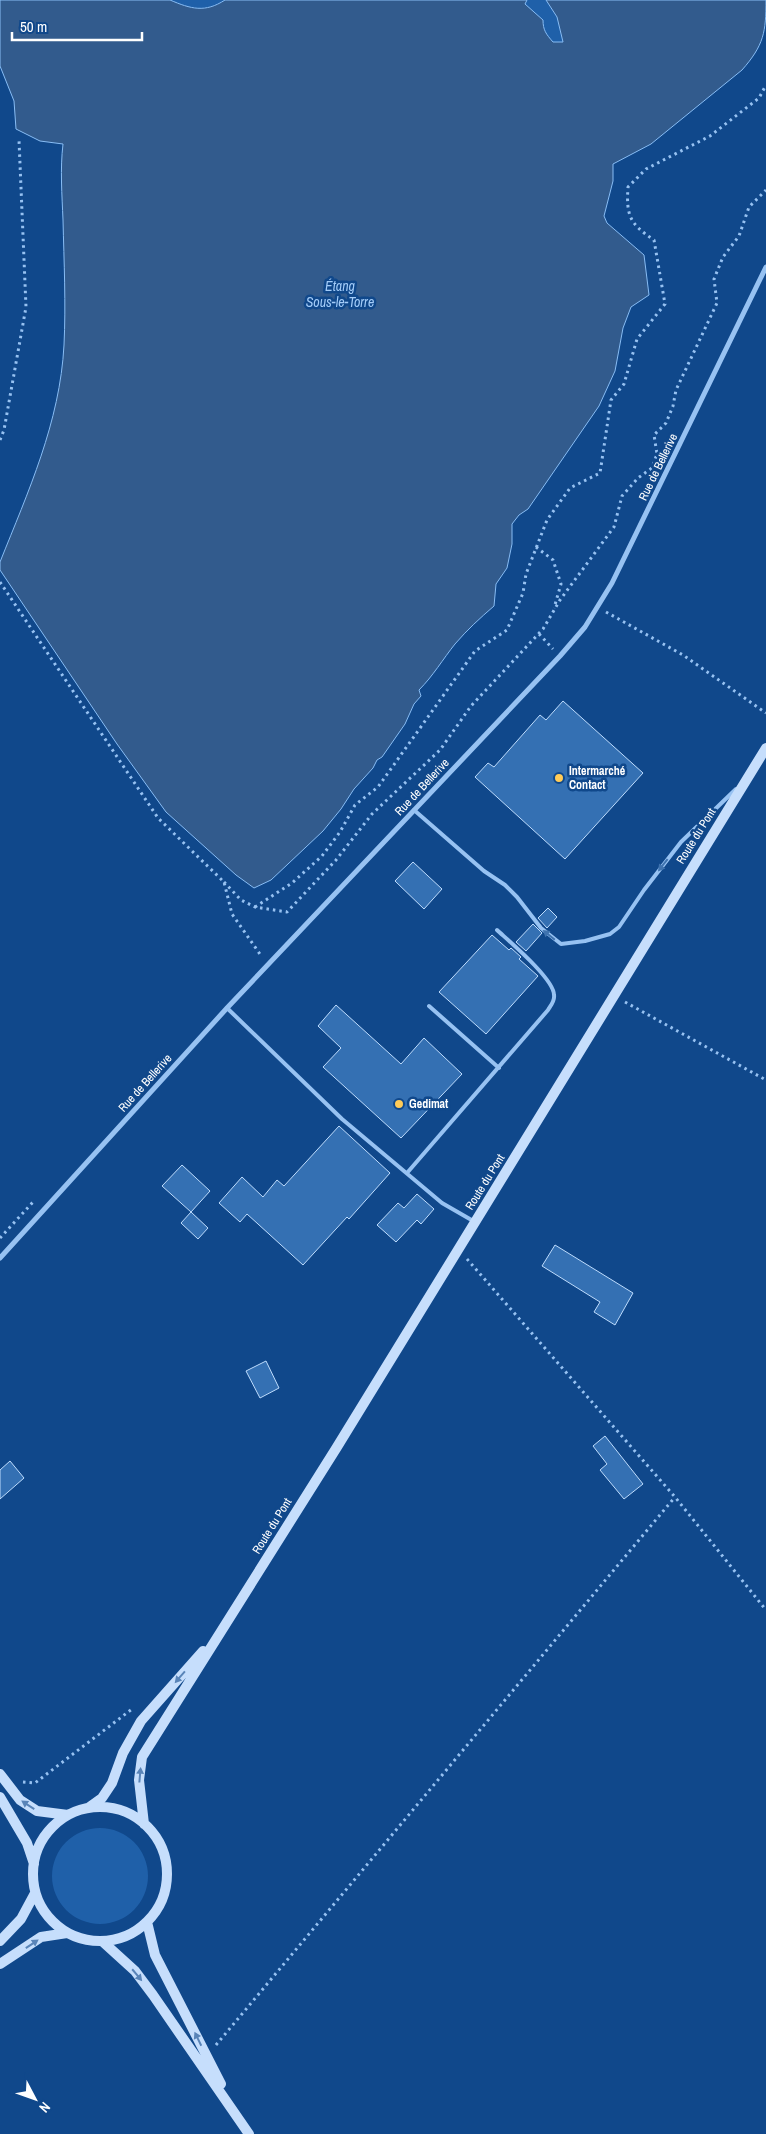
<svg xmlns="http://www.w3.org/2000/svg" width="766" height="2134" font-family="'Archivo Narrow',sans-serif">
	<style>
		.green { fill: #1f60a9 }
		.water { fill: #325b8d; stroke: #88bdf5 }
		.building { fill: #3470b3; stroke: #bedcfd }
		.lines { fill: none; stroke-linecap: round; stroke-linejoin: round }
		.path { stroke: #97c2f2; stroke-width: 3; stroke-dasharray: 2.5 4; stroke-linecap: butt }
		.lane { stroke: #97c2f2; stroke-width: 4 }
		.street { stroke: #97c2f2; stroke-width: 5 }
		.secondary { stroke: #c6defc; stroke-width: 10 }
		.oneway { fill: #3f73af }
		.oneway2 { fill: #5984b8 }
		.poi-dot { fill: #ffcb58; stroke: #10488b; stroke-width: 2 }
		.labels { text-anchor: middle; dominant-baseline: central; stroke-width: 5; stroke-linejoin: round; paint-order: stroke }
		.street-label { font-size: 12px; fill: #fff; stroke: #10488b }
		.poi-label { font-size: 12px; font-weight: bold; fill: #fff; stroke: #10488b; text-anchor: start }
		.water-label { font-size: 14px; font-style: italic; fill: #a3ccf9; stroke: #10488b }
	</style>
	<rect width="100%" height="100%" fill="#10488b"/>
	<path class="green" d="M170 0H225C206 12 189 9 170 0Z
		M527 0H546L557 17 564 42H553L548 37 525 4Z
		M52 1876a48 48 0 1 1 96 0a48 48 0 1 1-96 0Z"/>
	<path class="water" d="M0 0H170C191 9 205 13 225 0H527L525 4 543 20C543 30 546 34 553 42H563L557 17 546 0H766C766 32 764 45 742 70L651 144 613 164V181L604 216 607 223 644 255 649 295 631 307 623 328 615 371 599 406 528 509 519 515 512 524V544L507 568 496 584 494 606C480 618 467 630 455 644 443 659 433 676 419 690L421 696 414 704 405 724 382 757 377 760 373 768 354 789 341 809 323 831 271 880 254 888 236 875 166 812 117 744 0 570V562C28 492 60 422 64 345 66 304 64 262 63 220 62 195 60 169 63 144L40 141 16 129 14 101 0 66Z"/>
	<path class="building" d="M563 701 643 773 565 859 475 777 488 763 494 767 540 715 546 720Z
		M413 862 442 889 424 909 395 881Z
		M548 908 557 917 547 928 538 918Z
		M533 924 542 933 526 951 516 942Z
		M492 935 509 950 511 948 521 957 519 959 538 976 486 1034 439 992Z
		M336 1005 401 1064 424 1038 462 1074 401 1138 323 1067 341 1048 318 1026Z
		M339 1126 390 1173 349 1219 347 1217 303 1265 247 1214 240 1222 219 1203 242 1177 263 1197 277 1180 284 1186Z
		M182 1165 210 1191 191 1212 162 1186Z
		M417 1194 434 1209 421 1224 417 1220 396 1242 377 1225 398 1203 404 1208Z
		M191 1212 208 1228 198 1239 181 1223Z
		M555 1245 633 1293 615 1325 594 1312 600 1302 542 1266Z
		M266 1361 279 1388 260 1398 246 1371Z
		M605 1436 643 1484 624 1499 600 1470 607 1464 593 1446Z
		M10 1461 24 1478 0 1499V1470Z"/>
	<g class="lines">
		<path class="path" d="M0 440 4 430 26 307 19 140
			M536 547 553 560 561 584 554 608
			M0 582 158 818 224 882 232 914 262 957
			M606 612 683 655 766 713
			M539 634 553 649
			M224 882 241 900 255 907 287 912 336 860 372 814 440 750 471 706 543 629 560 600 614 527 622 496 638 478 652 468 657 454 654 435 666 423 673 406 676 390 717 303 714 279 723 257 739 236 749 207 766 190
			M255 907 292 883 322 856 340 832 355 805 378 787 475 651 507 630 523 593 526 574 547 520 570 488 600 473 611 400 624 384 637 339 665 304 654 240C630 224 626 216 628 187L646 169 710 136 759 98 766 85
			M625 1002 766 1080
			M0 1238 33 1202
			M467 1259 675 1497 766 1610
			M23 1782 35 1783 132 1709
			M216 2045 675 1497"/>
		<path class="lane" d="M414 810 484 871 505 885 517 897 541 928 561 944 585 941 610 934 619 927 644 890 681 842 736 789
			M429 1006 499 1068
			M227 1008 342 1119 442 1203 475 1222
			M407 1173 548 1010C551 1005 555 1001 554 995 554 979 510 942 497 930"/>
		<path class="street" d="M0 1258 227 1008 560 656 585 627 612 583 766 267"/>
		<path class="secondary" d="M0 1774 20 1800 37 1811 68 1815
			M0 1797 27 1843 34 1864
			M33 1874a67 67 0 1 1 134 0a67 67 0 1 1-134 0Z
			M88 1808 102 1798 112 1783 123 1753 141 1721 203 1651
			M144 1824 139 1780 142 1757 337 1447 766 748
			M147 1922 155 1955 221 2084
			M0 1941 21 1919 35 1893
			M102 1941 135 1971 153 1995 249 2134
			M0 1964 41 1937 67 1933"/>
	</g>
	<defs><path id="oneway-solid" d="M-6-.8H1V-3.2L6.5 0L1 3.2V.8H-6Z" transform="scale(1.25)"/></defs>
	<g class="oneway">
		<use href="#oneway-solid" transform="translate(663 865) rotate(128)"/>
		<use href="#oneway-solid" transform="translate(549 935) rotate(-141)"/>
	</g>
	<g class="oneway2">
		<use href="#oneway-solid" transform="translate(180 1677) rotate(131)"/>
		<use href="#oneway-solid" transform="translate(140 1775) rotate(-85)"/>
		<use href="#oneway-solid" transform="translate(28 1805) rotate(-147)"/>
		<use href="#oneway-solid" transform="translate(32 1944) rotate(-34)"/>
		<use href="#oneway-solid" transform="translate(137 1975) rotate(50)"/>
		<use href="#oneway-solid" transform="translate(198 2039) rotate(-116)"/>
	</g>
	<g class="poi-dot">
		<circle cx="559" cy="778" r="5"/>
		<circle cx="399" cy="1104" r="5"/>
	</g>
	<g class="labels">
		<g class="street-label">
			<text transform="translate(658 467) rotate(-64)">Rue de Bellerive</text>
			<text transform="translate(422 787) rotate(-47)">Rue de Bellerive</text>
			<text transform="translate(696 836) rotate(-58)">Route du Pont</text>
			<text transform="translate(145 1083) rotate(-48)">Rue de Bellerive</text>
			<text transform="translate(485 1182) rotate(-58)">Route du Pont</text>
			<text transform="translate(272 1526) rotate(-58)">Route du Pont</text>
		</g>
		<g class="poi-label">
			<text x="569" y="771">Intermarché<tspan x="569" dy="14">Contact</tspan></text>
			<text x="409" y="1104">Gedimat</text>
		</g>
		<g class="water-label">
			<text x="340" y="286">Étang<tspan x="340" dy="16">Sous-le-Torre</tspan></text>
		</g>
	</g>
	<g transform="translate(35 2099) rotate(131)" stroke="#10488b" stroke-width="4" paint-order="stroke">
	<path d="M0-4L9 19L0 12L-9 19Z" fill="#ffffff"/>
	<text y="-8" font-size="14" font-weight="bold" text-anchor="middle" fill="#ffffff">N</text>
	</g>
	<path d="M12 32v8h130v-8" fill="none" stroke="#ffffff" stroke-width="2.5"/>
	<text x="20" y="32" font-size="15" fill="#ffffff" stroke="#10488b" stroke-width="4" paint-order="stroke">50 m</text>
</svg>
